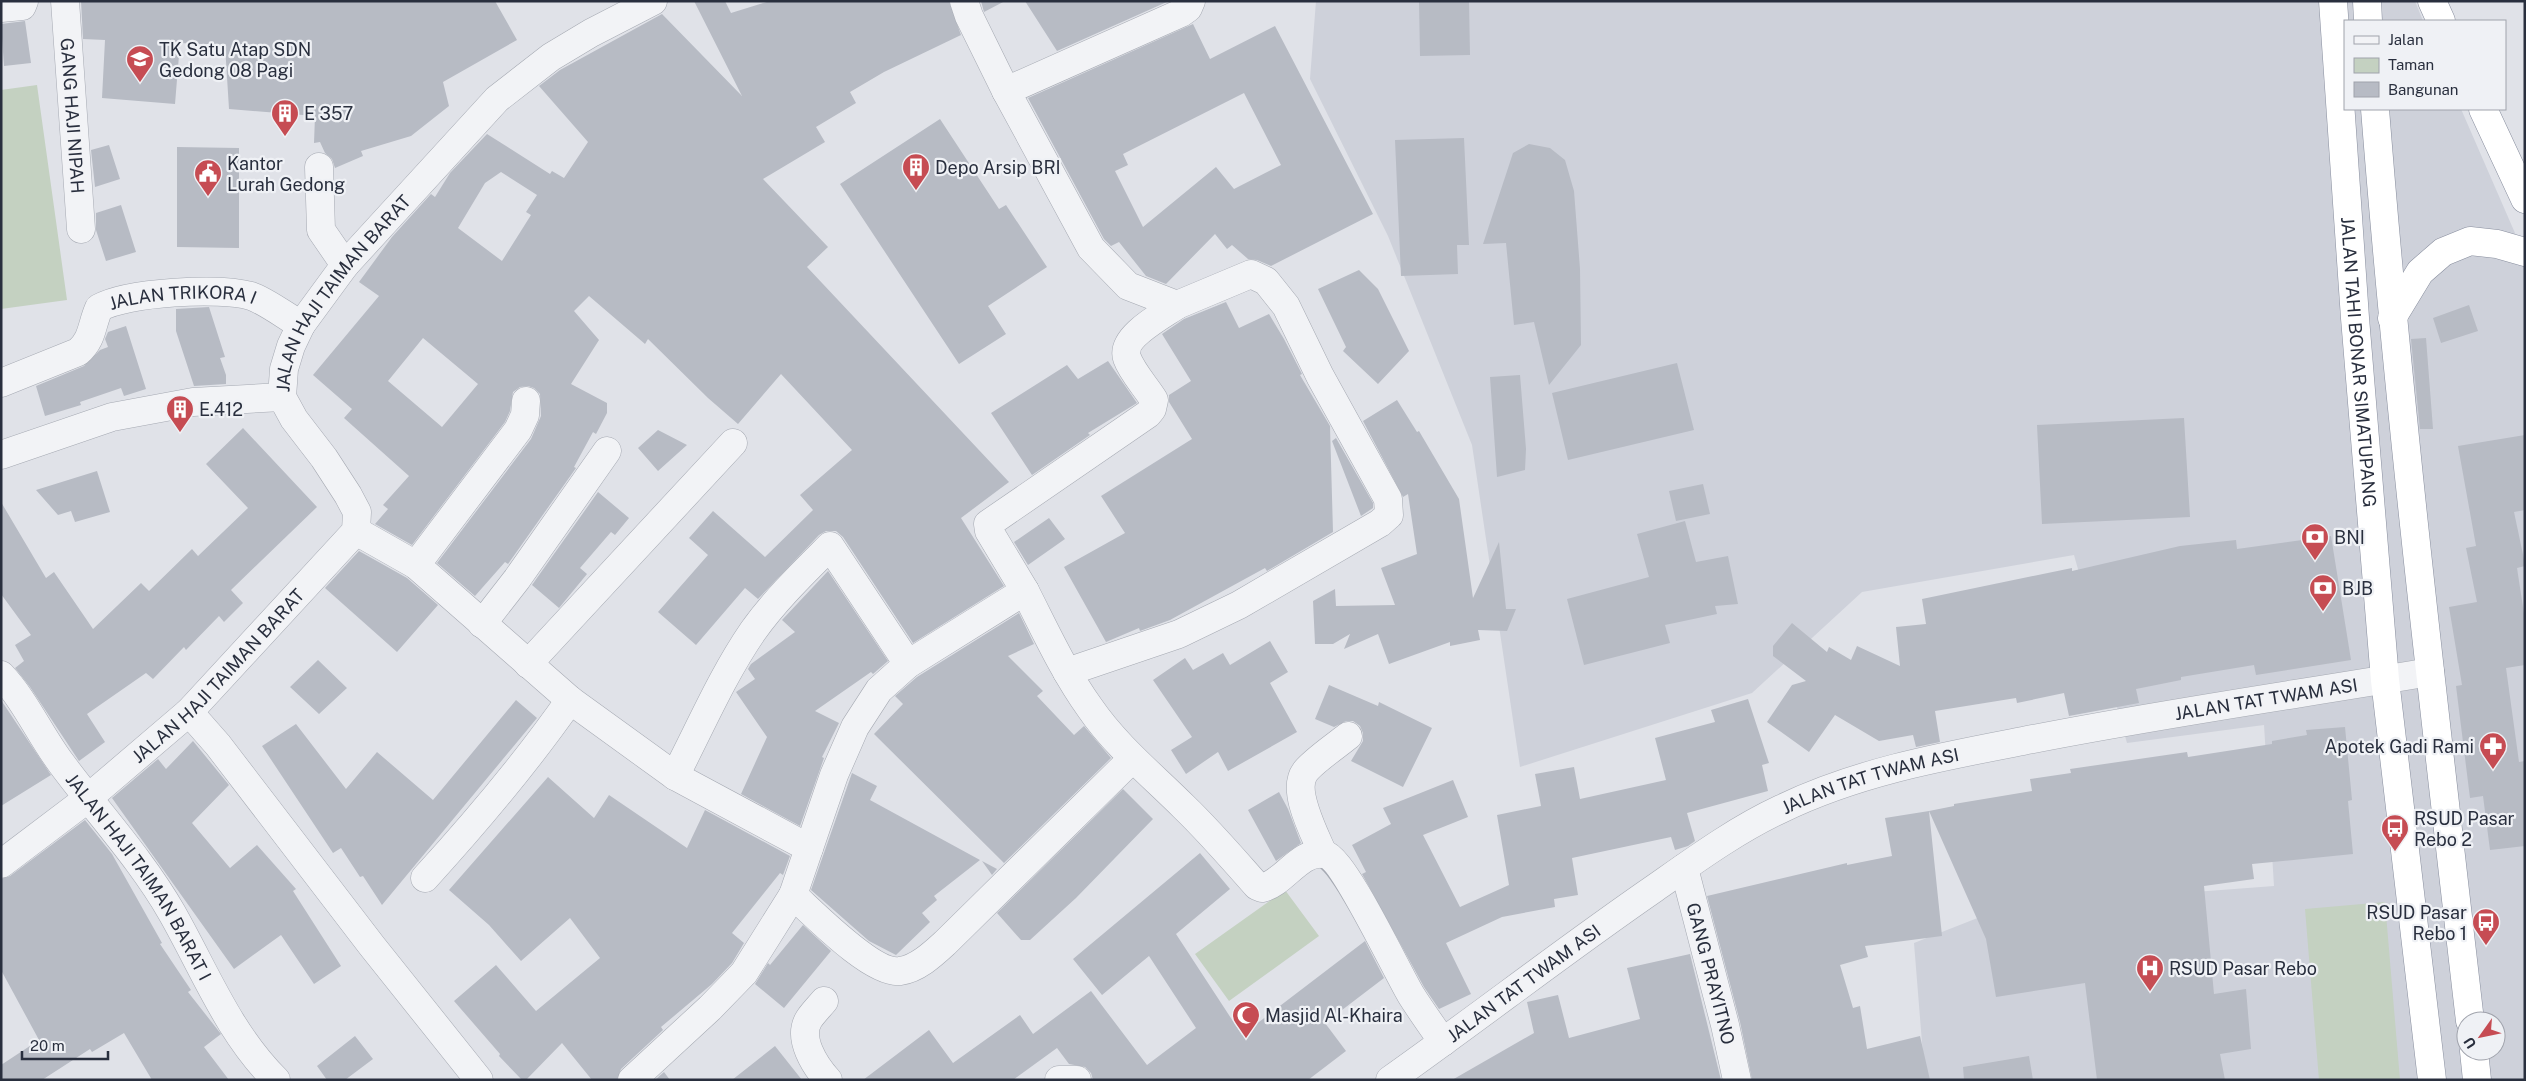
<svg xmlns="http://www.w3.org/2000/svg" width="2526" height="1081" font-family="'Public Sans',sans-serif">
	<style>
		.built { fill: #ced1da; fill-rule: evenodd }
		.green { fill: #c4d1c1 }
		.building { fill: #b7bbc4; fill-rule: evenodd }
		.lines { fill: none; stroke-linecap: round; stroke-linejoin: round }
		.minor-casing { stroke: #a5a9b2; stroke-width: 29 }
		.highway-casing { stroke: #888e9e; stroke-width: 29 }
		.minor { stroke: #f2f3f6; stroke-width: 28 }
		.highway { stroke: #fff; stroke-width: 28 }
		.labels { text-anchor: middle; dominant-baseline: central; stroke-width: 4.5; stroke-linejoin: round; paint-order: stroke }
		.poi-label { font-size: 18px; fill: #292f3e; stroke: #eff1f5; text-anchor: start }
		.street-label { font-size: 18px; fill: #292f3e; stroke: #eff1f5 }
	</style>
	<rect width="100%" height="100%" fill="#e0e2e8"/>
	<path class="built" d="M1316 1H2415L2423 21H2345V109H2461L2525 256V1080H1925L1914 943 2008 906 2274 886 2264 725 2127 743 2074 555 1862 592 1752 693 1520 767 1472 445 1388 236 1310 79ZM2466 1021H2496V1051H2466Z"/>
	<path class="green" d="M37 85 67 300 1 309V90Z
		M1285 890 1319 936 1229 1001 1195 954Z
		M2385 902 2400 1080H2319L2305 909Z"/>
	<path class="building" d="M81 1H495L517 40 443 82 449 106 411 136 361 151 363 156 335 168 332 159 325 153 320 142 314 143 315 116 229 109 225 45 180 43 175 104 102 98 105 40 83 39Z
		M694 1H725L731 13 770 1H949L961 35 884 72 850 92 856 103 816 127 825 142 763 179 828 247 807 267 1009 482 961 518 1004 586 913 643 843 537 836 531H826L819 535 758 599 745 588 696 645 658 612 708 555 689 538 713 511 765 557 813 510 800 495 852 450 781 374 738 424 708 398 648 339 645 344 589 296 574 311 599 340 571 384 607 403V413L596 434 593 432 574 467 576 468 508 564 505 562 475 596 437 563 531 439 541 416 540 394 534 388 528 386 520 387 513 392 510 411 505 422 412 545 375 524 388 509 383 505 409 476 344 418 352 409 313 375 379 296 359 282 392 237 431 194 435 197 450 173 487 134 550 174 552 171 564 178 588 142 539 86 560 70 662 14 742 96ZM501 172 537 195 526 212 531 215 502 261 458 228 485 183ZM423 338 478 384 442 427 388 381Z
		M981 1H1005L984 12Z
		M1025 1H1169L1057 51Z
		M1419 1H1469L1470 55 1420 56Z
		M25 21 31 63 4 66 1 24Z
		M1193 24 1210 59 1275 26 1373 214 1271 266 1257 260 1248 259 1232 245 1227 249 1215 234 1166 284 1146 276 1119 242 1111 246 1104 239 1028 98ZM1244 93 1281 165 1234 189 1216 167 1143 227 1115 171 1128 165 1123 154Z
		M940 119 999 209 1006 205 1047 267 988 306 1006 334 959 364 840 184Z
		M1464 138 1469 245H1457L1458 274 1401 276 1395 140Z
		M1529 144 1550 148 1565 160 1574 191 1580 269 1581 345 1549 385 1534 322 1514 325 1506 243 1483 244 1513 153Z
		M109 145 120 179 95 187 91 150Z
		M177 147 239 148V248L177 247Z
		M121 205 136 252 106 261 96 230V213Z
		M1359 270 1378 289 1409 351 1378 384 1343 351 1346 347 1318 289Z
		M1226 302 1239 328 1269 314 1284 339 1302 374 1300 375 1330 426 1333 532 1267 571 1265 568 1170 620 1140 631 1139 628 1106 642 1064 567 1125 533 1101 496 1192 439 1169 402V395L1191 381 1162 334 1184 319Z
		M2469 305 2478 331 2441 343 2433 318Z
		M209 307 225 357 220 358 226 375V384L194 386 176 331V309Z
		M126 326 146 389 124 396 121 388 80 402 81 405 45 416 36 386 84 366 100 350 108 347 105 339 108 332Z
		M2426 338 2433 429H2420L2411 339Z
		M1108 361 1137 403 1088 433 1090 435 1032 475 991 413 1067 365 1078 379Z
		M1677 363 1694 430 1568 460 1552 393Z
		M1520 375 1526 449 1525 470 1497 477 1490 377Z
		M1397 400 1417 432 1419 431 1459 499 1473 598 1499 542 1506 609H1516L1507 631 1478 630 1480 640 1450 646V642L1389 664 1378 634 1344 649 1350 634 1333 644H1315L1313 601 1335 589 1336 606 1395 605 1381 568 1417 554 1408 494 1403 497 1363 421Z
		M2184 418 2190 517 2042 524 2037 425Z
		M243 428 317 507 231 590 243 603 224 622 219 616 186 650 184 647 153 679 146 673 87 714 105 742 79 761 30 687 15 668 24 661 15 645 31 635 1 594V502L46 578 54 572 93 629 141 583 149 591 192 549 198 556 248 508 206 464Z
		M658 430 687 445 658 471 638 448Z
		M2525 435V510L2514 512 2525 564V566L2517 568 2525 620V665L2506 668 2519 762 2525 761V846L2490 850 2483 796 2470 798 2456 686 2462 685 2449 607 2477 602 2466 548 2476 546 2458 446Z
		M1336 438 1373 503V508L1361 516 1332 441Z
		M97 471 110 512 75 522 71 511 58 515 36 490Z
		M1703 484 1710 514 1676 521 1669 491Z
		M598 492 629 518 615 535 611 532 580 568 587 574 559 608 532 585Z
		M1049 518 1065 539 1028 565 1014 542Z
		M1685 521 1696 562 1728 556 1738 604 1715 606 1717 614 1665 625 1670 643 1584 665 1567 599 1649 577 1637 534Z
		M2331 536 2351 660 2256 675 2254 665 2181 677V680L2136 689 2139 703 2069 716 2064 693 2017 703 2016 698 1935 711 1940 742 1916 747 1913 735 1879 741 1835 715 1809 752 1767 722 1792 685 1806 681 1773 656V646L1792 623 1827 652 1829 647 1851 660 1857 646 1900 666 1896 627 1926 624 1922 599 2072 568V571L2180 546 2236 540 2237 549Z
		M359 551 407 578 438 605 397 652 325 588Z
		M828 571 888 661 873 674 871 672 815 711 839 723 822 757 824 758 800 826 741 794 767 737 736 692 755 679 748 669 751 664 795 632 782 620Z
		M1019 613 1034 644 1008 656 1043 691 1037 696 1074 735 1084 726 1111 758 1004 863 874 734 903 704 895 696 917 677Z
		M1270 641 1288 672 1270 683 1297 732 1228 771 1218 752 1186 774 1171 750 1192 737 1153 680 1185 658 1193 670 1223 653 1230 665Z
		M318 660 347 688 319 714 290 687Z
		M1329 685 1378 706 1379 702 1432 728 1403 787 1351 761 1363 741V733L1360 726 1353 721H1346L1334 727 1315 719Z
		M1748 699 1769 763 1762 765 1768 791 1687 813 1695 841 1688 846 1675 850 1671 837 1572 858 1578 895 1554 899 1555 907 1502 917 1446 943 1471 994 1439 1009 1424 987 1362 874 1366 872 1352 845 1391 824 1383 808 1453 780 1468 817 1423 835 1460 907 1509 885 1497 815 1541 806 1535 774 1574 767 1580 799 1666 780 1655 738 1715 722 1711 710Z
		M1 700 51 775 1 806Z
		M516 700 537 718 382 905 363 876 360 877 341 848 333 853 262 746 296 724 346 789 377 752 433 800Z
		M2345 727 2352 800 2348 801 2353 854 2252 864 2254 879 2204 886 2214 994 2246 989 2251 1049 2220 1054 2225 1080H2097L2085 983 1996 997 1986 939 1929 811 1954 806V804L2032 791 2030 779 2071 773 2070 769 2187 752 2188 757 2272 744V741L2307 735 2306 730Z
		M193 741 229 785 192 823 230 868 257 845 296 889 293 891 341 966 314 984 281 935 234 969 112 798 158 759 166 769Z
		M852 773 877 786 870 800 980 860 934 896 937 900 922 913 930 922 896 955 869 941 811 890Z
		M548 777 594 818 609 795 687 848 705 810 790 856 783 875 780 873 732 933 744 943 732 963 712 984 661 1027 663 1030 621 1069 617 1080H592L562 1043 526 1080H522L499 1056 500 1054 454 1001 496 965 536 1011 600 958 570 918 521 961 489 925 449 890Z
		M1123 789 1153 819 1076 898 1030 940H1021L997 913Z
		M1279 792 1288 809 1301 843 1276 861 1248 810Z
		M1929 811 1942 936 1865 946 1868 957 1840 965 1853 1008 1860 1006 1867 1049 1920 1036 1930 1080H1752L1740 1022 1707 896 1847 863V865L1892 856 1885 818Z
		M85 820 112 854 162 943 160 944 191 990 188 992 221 1034 204 1047 229 1080H152L124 1033 92 1052 90 1049 42 1080H1V1065L39 1040 1 970V879L10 876Z
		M1200 853 1230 889 1176 934 1242 1035 1365 941 1384 978 1325 1023 1346 1051 1308 1080H1093L1091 1073 1085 1067 1069 1064 1057 1048 1013 1080H863L929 1030 953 1063 1020 1015 1033 1034 1091 991 1147 1065 1196 1028 1149 956 1102 995 1073 959Z
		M982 861 997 869 992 875Z
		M803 925 831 951 784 1008 755 984 768 963 770 965Z
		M1690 954 1721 1080H1452L1534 1033 1527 1002 1558 995 1569 1038 1640 1019 1627 968Z
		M355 1036 373 1059 345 1080H327L317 1066Z
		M775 1046 802 1080H732Z
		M2029 1056 2033 1080H1964L1963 1067Z
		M664 1072 670 1080H655Z"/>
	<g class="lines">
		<g class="minor-casing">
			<g id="minor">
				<path id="s1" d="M65 1 81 229"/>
				<path d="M964 1 969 16 1006 91 1091 248 1128 286 1177 305 1251 274 1266 281 1286 306 1320 376 1388 499 1389 515 1380 523 1239 605 1179 634 1067 672"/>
				<path d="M1 8 22 6 24 1"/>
				<path d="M1006 91 1181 13 1188 8 1191 1"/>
				<path d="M319 167 321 230 345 265"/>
				<path id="s2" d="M1 383 78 352C93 339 91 326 99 308 127 292 220 287 251 296 266 301 287 317 301 325"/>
				<path d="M1 455 112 417 193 402 282 397"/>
				<path d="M356 531 416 565 570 700 675 776 809 848"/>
				<path d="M416 565 518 430 525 415 526 401"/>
				<path d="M1025 591 989 531 988 524 1148 414 1152 409 1154 400C1146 387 1132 372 1127 358 1120 337 1163 315 1177 305"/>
				<path d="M482 624 517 579 607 451"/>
				<path d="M528 664 733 443"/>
				<path id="s3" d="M1 675C25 700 40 735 61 763 98 813 141 859 172 913 205 971 228 1032 276 1080"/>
				<path d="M189 712 218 745 372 946 479 1080"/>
				<path d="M675 776C700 728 722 676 753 631 775 600 803 573 830 546L908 664"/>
				<path d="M1323 854C1315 834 1291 791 1305 772 1312 762 1337 745 1348 736"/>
				<path id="s4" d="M1 864 87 799 189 712 356 531 357 512 348 495 324 458 294 419 282 397 284 369 291 346 301 325 345 265 497 99 551 57 591 33 653 1"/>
				<path id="s5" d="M1684 868 1725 1025 1737 1080"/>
				<path d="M425 878C477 821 526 763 570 700"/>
				<path d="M793 895C814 914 873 975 900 971 917 969 933 954 945 943L1132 759"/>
				<path d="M824 1001C819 1007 813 1013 809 1019 797 1038 815 1066 828 1080"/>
				<path d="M632 1080 710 1008 744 973 793 895 834 775 855 727 879 690 908 664 1025 591C1045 630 1064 672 1090 708 1116 746 1152 775 1184 807 1210 832 1233 859 1257 886L1262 888C1284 883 1300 850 1324 854 1344 858 1397 972 1411 995 1421 1011 1432 1026 1443 1042"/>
				<path d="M1059 1080H1077"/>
				<path id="s6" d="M1390 1080C1479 1017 1565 950 1655 888 1695 860 1736 830 1781 809 1857 772 1940 757 2023 741 2158 714 2294 695 2430 672"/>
			</g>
		</g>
		<g class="highway-casing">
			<g id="highway">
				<path id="s7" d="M2333 1 2355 318 2385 680 2432 1080"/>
				<path d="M2367 1 2368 21"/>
				<path d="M2432 1 2441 21"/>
				<path d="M2375 109C2399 414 2435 717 2470 1021"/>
				<path d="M2483 109 2525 199"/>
				<path d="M2392 318 2420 272 2443 252 2470 241 2497 244 2525 252"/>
				<path d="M2474 1051 2477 1080"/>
			</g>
		</g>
		<use href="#minor" class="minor"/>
		<use href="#highway" class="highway"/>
	</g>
	<defs>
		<g id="school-pin" transform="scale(1.4375)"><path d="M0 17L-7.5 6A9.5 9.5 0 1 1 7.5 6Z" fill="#c64c53" stroke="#eff1f5"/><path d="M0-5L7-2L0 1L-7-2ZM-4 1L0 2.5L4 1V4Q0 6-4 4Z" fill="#fff"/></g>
		<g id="building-pin" transform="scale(1.4375)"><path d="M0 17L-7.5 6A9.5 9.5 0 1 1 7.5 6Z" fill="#c64c53" stroke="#eff1f5"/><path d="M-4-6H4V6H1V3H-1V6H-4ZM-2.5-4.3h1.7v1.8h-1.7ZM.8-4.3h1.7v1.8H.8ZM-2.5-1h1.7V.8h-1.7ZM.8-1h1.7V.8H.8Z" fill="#fff"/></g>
		<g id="civic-pin" transform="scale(1.4375)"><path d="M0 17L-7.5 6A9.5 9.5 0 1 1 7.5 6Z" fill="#c64c53" stroke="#eff1f5"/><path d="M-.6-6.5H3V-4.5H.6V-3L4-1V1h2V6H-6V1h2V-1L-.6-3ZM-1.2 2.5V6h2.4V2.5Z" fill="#fff"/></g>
		<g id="bank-pin" transform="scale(1.4375)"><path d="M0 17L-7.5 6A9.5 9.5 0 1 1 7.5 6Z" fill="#c64c53" stroke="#eff1f5"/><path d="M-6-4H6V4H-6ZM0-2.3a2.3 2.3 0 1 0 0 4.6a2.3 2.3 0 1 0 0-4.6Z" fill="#fff"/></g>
		<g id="pharmacy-pin" transform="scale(1.4375)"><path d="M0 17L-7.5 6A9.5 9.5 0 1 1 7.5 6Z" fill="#c64c53" stroke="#eff1f5"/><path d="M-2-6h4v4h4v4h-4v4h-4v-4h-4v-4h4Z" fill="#fff"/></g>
		<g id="bus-pin" transform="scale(1.4375)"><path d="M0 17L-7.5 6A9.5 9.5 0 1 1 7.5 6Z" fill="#c64c53" stroke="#eff1f5"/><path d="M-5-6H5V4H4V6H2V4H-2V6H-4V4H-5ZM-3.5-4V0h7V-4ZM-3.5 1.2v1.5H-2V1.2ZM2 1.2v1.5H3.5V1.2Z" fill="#fff"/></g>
		<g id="hospital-pin" transform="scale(1.4375)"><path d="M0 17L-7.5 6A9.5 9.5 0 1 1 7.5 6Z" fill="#c64c53" stroke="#eff1f5"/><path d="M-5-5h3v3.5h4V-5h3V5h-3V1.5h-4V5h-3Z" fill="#fff"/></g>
		<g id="mosque-pin" transform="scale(1.4375)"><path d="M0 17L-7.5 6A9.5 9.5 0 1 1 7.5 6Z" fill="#c64c53" stroke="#eff1f5"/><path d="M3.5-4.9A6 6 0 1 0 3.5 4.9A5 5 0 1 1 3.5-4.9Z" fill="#fff"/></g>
	</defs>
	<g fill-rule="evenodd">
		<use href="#school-pin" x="140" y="59"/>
		<use href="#building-pin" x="285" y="113"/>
		<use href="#building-pin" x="916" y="167"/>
		<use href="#civic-pin" x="208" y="173"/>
		<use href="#building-pin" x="180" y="409"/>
		<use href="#bank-pin" x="2315" y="537"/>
		<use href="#bank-pin" x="2323" y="588"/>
		<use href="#pharmacy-pin" x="2493" y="746"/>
		<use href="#bus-pin" x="2395" y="828"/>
		<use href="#bus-pin" x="2486" y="922"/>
		<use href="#hospital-pin" x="2150" y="968"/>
		<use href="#mosque-pin" x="1246" y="1015"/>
	</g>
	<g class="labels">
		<g class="poi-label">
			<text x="159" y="49">TK Satu Atap SDN<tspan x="159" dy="21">Gedong 08 Pagi</tspan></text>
			<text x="304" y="113">E 357</text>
			<text x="227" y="163">Kantor<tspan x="227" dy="21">Lurah Gedong</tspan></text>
			<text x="935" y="167">Depo Arsip BRI</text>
			<text x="199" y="409">E.412</text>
			<text x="2334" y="537">BNI</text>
			<text x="2342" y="588">BJB</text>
			<text x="2474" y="746" text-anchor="end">Apotek Gadi Rami</text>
			<text x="2414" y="818">RSUD Pasar<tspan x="2414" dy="21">Rebo 2</tspan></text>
			<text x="2467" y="912" text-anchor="end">RSUD Pasar<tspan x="2467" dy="21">Rebo 1</tspan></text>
			<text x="2169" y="968">RSUD Pasar Rebo</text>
			<text x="1265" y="1015">Masjid Al-Khaira</text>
		</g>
		<g class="street-label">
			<text stroke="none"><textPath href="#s1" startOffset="115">GANG HAJI NIPAH</textPath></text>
			<text stroke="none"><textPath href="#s4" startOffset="768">JALAN HAJI TAIMAN BARAT</textPath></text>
			<text stroke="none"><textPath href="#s2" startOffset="218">JALAN TRIKORA I</textPath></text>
			<text stroke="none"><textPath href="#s7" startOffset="362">JALAN TAHI BONAR SIMATUPANG</textPath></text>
			<text stroke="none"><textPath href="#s4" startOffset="288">JALAN HAJI TAIMAN BARAT</textPath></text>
			<text stroke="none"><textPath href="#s6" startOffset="975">JALAN TAT TWAM ASI</textPath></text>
			<text stroke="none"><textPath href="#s6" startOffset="570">JALAN TAT TWAM ASI</textPath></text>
			<text stroke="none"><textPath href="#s3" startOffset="245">JALAN HAJI TAIMAN BARAT I</textPath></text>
			<text stroke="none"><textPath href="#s5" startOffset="109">GANG PRAYITNO</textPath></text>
			<text stroke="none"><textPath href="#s6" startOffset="165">JALAN TAT TWAM ASI</textPath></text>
		</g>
	</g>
	<rect width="2526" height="1081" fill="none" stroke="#292f3e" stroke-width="5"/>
	<rect x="2344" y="20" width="162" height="90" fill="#eff1f5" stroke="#a0a3ac"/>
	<rect x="2354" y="36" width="25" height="8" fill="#f2f3f6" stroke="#a0a3ac"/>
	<text x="2388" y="45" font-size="15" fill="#292f3e">Jalan</text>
	<rect x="2354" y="58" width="25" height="15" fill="#c4d1c1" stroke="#a0a3ac"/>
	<text x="2388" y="70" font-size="15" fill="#292f3e">Taman</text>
	<rect x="2354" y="82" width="25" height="15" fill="#b7bbc4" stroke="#a0a3ac"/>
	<text x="2388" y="95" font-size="15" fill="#292f3e">Bangunan</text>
	<g transform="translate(2481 1036) rotate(237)"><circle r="24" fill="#eff1f5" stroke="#a0a3ac"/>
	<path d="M0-4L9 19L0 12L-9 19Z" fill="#c64c53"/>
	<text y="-8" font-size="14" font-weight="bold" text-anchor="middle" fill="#292f3e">U</text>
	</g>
	<path d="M22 1051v8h86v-8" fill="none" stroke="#292f3e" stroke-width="2.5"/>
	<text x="30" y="1051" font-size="15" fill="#292f3e" stroke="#eff1f5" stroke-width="4" paint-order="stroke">20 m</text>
</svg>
